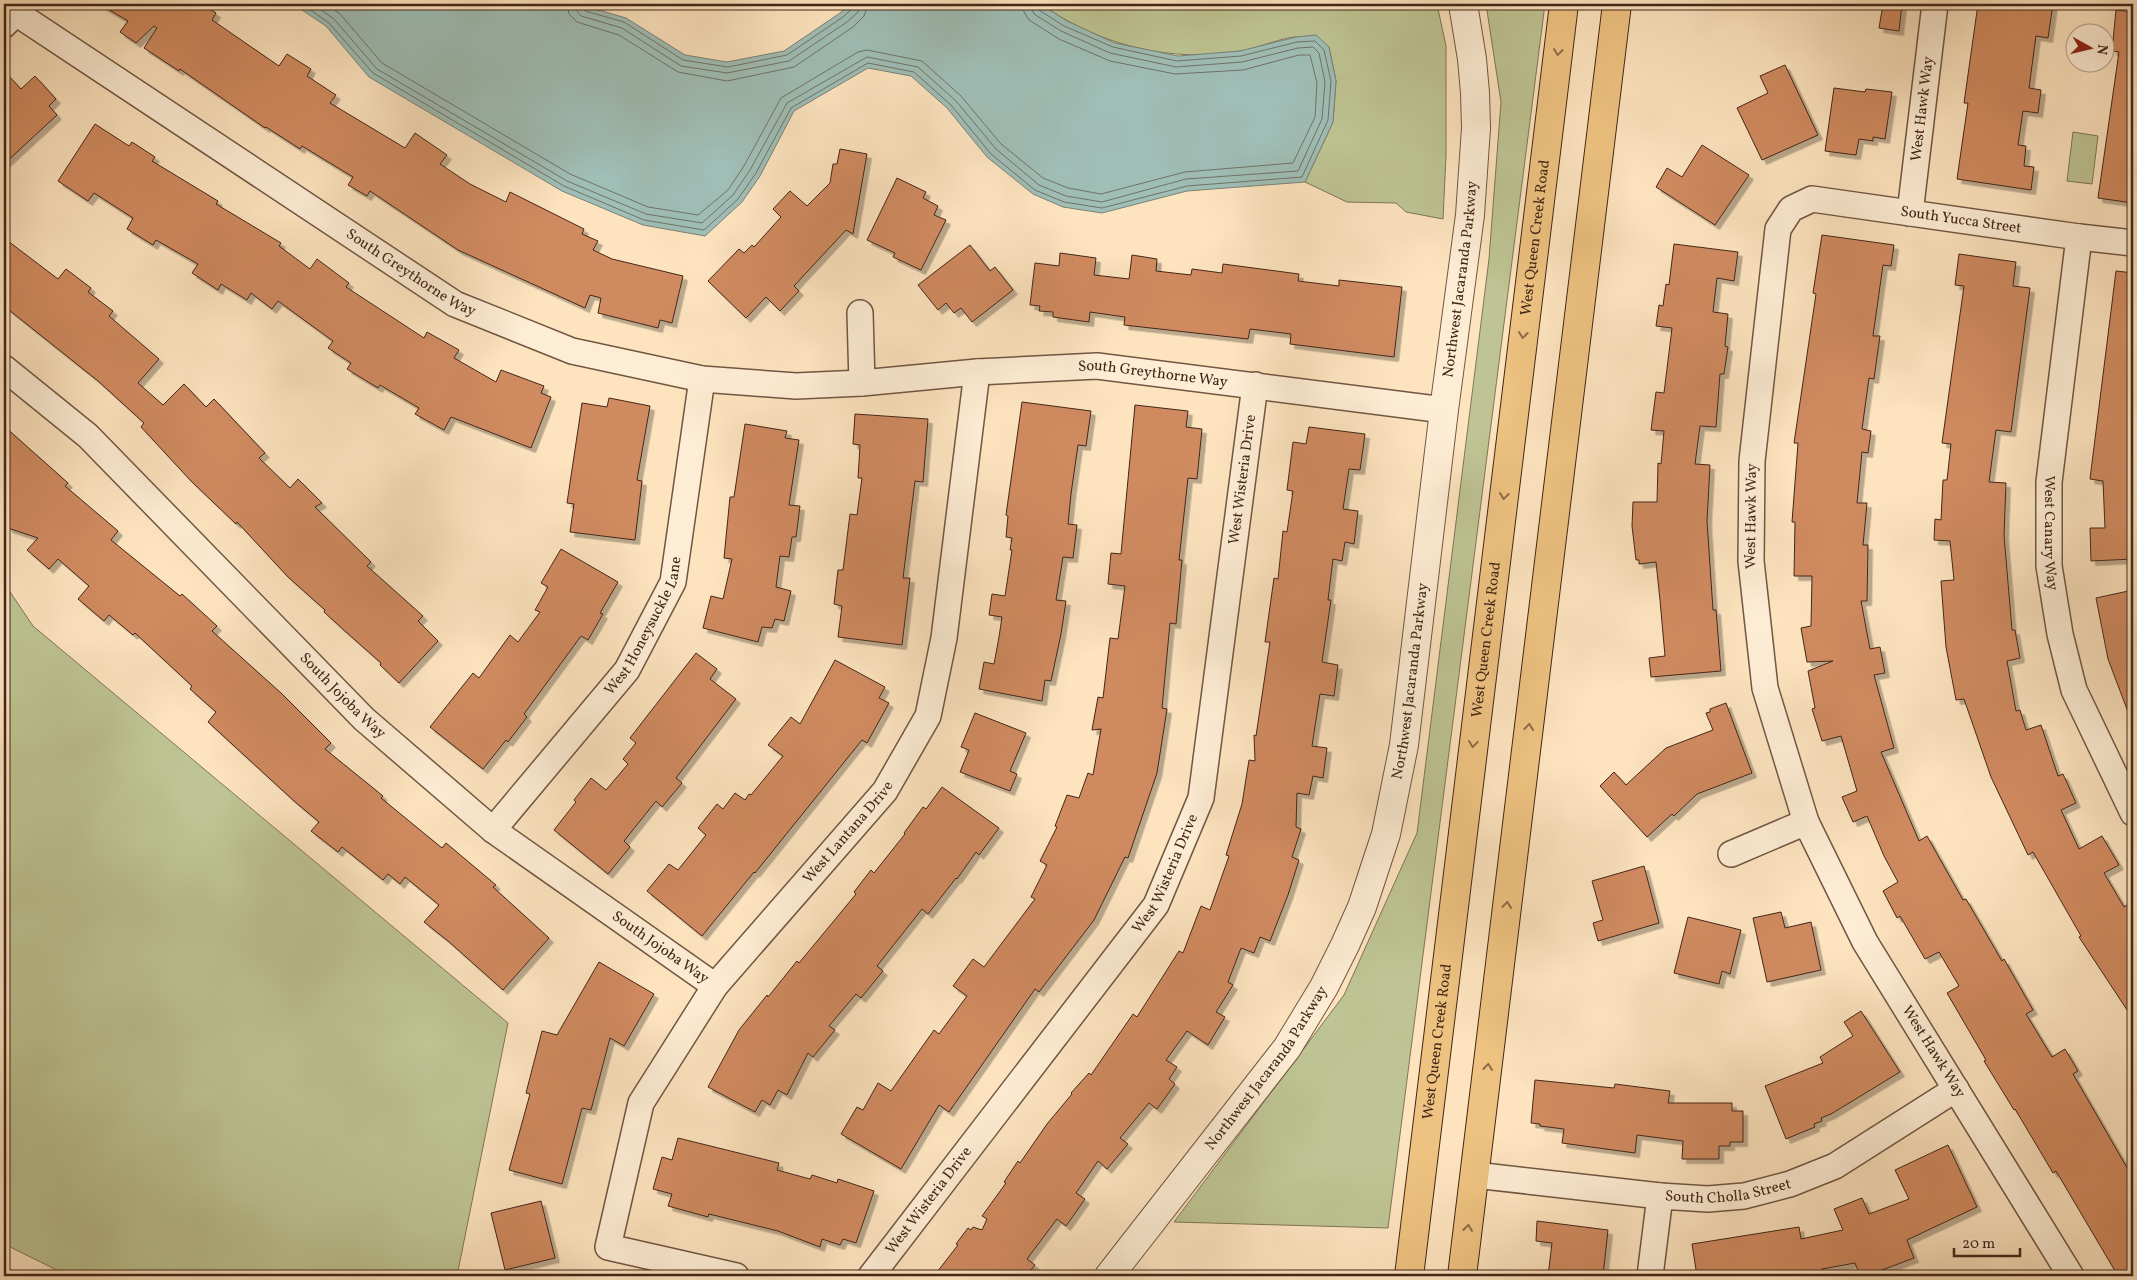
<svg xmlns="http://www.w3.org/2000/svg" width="2137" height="1280" font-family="Vollkorn,serif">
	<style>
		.green { fill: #bec493; stroke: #807556 }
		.water { fill: #9fbeb6; stroke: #7a8177 }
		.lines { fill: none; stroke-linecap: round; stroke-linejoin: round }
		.shore { stroke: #707267; stroke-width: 1 }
		.building { fill: #d08a61; stroke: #422618; filter: url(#shadow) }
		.minor-casing { stroke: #715642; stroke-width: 28 }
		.tertiary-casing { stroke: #715642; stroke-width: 30 }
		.primary-casing { stroke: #422618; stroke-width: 30 }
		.minor { stroke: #feedd5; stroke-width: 25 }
		.tertiary { stroke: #feedd5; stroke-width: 28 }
		.primary { stroke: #eec280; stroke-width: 28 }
		.oneway { stroke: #8f6c47 }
		.labels { text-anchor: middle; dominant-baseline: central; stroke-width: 4.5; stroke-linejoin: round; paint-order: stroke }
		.street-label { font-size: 15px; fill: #422618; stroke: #feedd5 }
	</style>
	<defs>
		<filter id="shadow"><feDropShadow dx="4.5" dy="4.5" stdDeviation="0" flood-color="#0004"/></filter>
	</defs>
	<rect width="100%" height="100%" fill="#fde4bf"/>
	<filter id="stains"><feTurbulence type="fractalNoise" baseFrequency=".004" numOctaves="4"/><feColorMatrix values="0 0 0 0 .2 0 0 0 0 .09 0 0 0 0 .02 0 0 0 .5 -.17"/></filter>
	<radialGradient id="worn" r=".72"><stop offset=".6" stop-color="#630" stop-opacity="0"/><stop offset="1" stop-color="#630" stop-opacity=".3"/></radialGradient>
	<path class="green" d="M1046 4H1437L1446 46V156L1443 219 1406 212 1396 203 1347 202 1305 182 1333 122 1336 81 1329 47C1319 44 1306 37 1296 37 1283 37 1255 49 1241 51 1171 63 1103 46 1045 7Z
		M1486 4H1545L1388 1228 1174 1222 1344 995 1417 833 1489 259 1501 102Z
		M2073 132 2098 136 2092 184 2067 181Z
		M4 583 33 626 508 1023 457 1276H69L4 1244Z"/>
	<path class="water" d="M293 4H578L626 18 685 55 727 62 784 51 840 13 851 4H1034L1045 7 1067 21 1115 43 1178 56 1240 51 1296 37 1316 35 1329 47 1336 81 1333 122 1305 182 1187 191 1102 213 1063 207 1033 194 987 157 947 108 911 76 868 68 794 111 760 176 742 202 705 236 643 225 562 191 369 77 326 26Z"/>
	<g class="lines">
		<path class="shore" d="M302 4 329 23 373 73 564 186 644 220 704 230 738 199 756 173 791 108 868 63 914 72 951 105 991 154 1035 190 1064 202 1102 208 1187 186 1302 177 1328 120 1331 81 1324 50 1315 41 1297 42 1241 56 1177 61 1113 47 1064 26 1039 10 1036 4
			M313 4 334 19 377 69 567 181 646 214 702 223 733 195 750 170 787 103 867 57 918 67 956 101 996 149 1039 185 1066 196 1102 202 1186 179 1298 171 1322 119 1325 82 1319 53 1313 47 1298 48 1242 62 1176 67 1110 53 1061 31 1034 14 1030 4
			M326 4 340 14 382 63 570 174 648 207 698 215 728 190 744 166 781 98 858 52 867 50 922 61 961 96 1001 144 1043 178 1068 188 1101 194 1185 172 1293 163 1315 117 1317 83 1310 55H1299L1243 70 1175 74 1110 61 1059 39 1029 20 1024 12 1023 4
			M567 4 569 14 577 22 619 35 678 72 727 81 794 67 853 27 864 16 868 4
			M575 4 576 10 581 16 622 28 681 66 727 73 789 61 847 22 858 12 860 4
			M581 4 585 11 624 22 683 60 728 67 787 55 843 17 852 9 854 4"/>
	</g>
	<path class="building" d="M99 4H203L216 13 212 20 279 66 287 54 311 69 307 76 336 95 330 103 405 148 415 133 447 155 440 164 470 184 506 202 510 192 584 229 582 234 598 241 593 250 612 259 683 276 672 323 660 320 658 328 598 313 601 298 590 295 585 308 458 250 370 191 367 196 348 185 353 177 302 146 300 149 266 127 265 128 180 69 179 71 144 48 157 28 154 26 136 43 120 32 128 21Z
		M1883 4H1902L1899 31 1879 28Z
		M1978 4H2053L2048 38 2036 36 2029 88 2041 90 2038 113 2023 111 2018 145 2026 146 2024 166 2034 167 2031 190 1957 179 1968 103H1964Z
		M2116 10 2133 12V203L2098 198 2119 52 2112 51Z
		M1785 65 1818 135 1762 160 1737 108 1768 93 1760 76Z
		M4 71 21 89 35 76 56 99 49 106 57 115 4 164Z
		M1834 88 1865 92 1866 89 1892 92 1885 139 1873 137V141L1859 139 1856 155 1825 151Z
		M95 124 129 146 132 142 155 157 152 161 218 201 216 204 281 243 279 246 310 269 317 259 349 283 346 287 424 338 427 332 459 350 454 358 496 382 501 370 544 386 541 393 551 397 531 448 451 417 444 430 415 414 419 408 380 385 378 388 347 369 351 363 328 348 333 341 278 301 272 309 251 293 247 300 221 284 218 290 192 273 198 264 156 240 153 245 127 229 133 218 94 193 88 201 58 181Z
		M1702 145 1749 175 1715 225 1656 187 1667 168 1682 177Z
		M840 149 867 154 853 234 846 230 794 286 799 291 780 311 766 297 746 318 708 281 739 249 744 253 752 245 754 247 781 217 773 209 790 191 807 206 830 183 833 164H837Z
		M897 178 926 192 923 198 938 206 934 215 946 220 921 270 893 257 895 253 867 240Z
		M1822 235 1894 245 1891 266 1883 265 1873 336H1880L1874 379 1869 378 1862 429 1871 431 1868 453 1862 452 1857 503H1867L1863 545H1868L1867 601H1861L1870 649 1880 647 1885 673 1874 675 1894 748 1881 752 1919 841 1927 836 1963 900 1966 899 2002 961 2004 959 2033 1010 2026 1014 2052 1057 2065 1049 2078 1071 2073 1074 2133 1178V1276H2118L2056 1171 2053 1173 2015 1109 2014 1110 1984 1061 1986 1060 1947 993 1959 986 1939 952 1925 959 1900 916 1897 918 1883 891 1898 882 1884 856 1867 816 1853 822 1842 797 1857 791 1841 736 1822 741 1812 709 1815 708 1808 671 1833 661 1807 662 1801 628 1811 626 1812 576H1794L1795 522H1792L1798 443H1794L1816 294 1813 293Z
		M4 238 58 279 66 269 91 288 88 292 113 311 109 316 159 359 138 383 163 405 184 384 206 407 214 399 265 453 259 458 290 488 298 479 322 503 315 507 371 562 367 566 423 616 418 621 438 641 399 683 380 665 381 663 346 632 324 612 325 610 288 577 237 522 236 524 191 481 141 427 144 423 98 381 4 306Z
		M1674 244 1738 252 1734 281 1717 278 1713 312 1728 314 1725 346 1728 347 1724 374H1720L1716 427 1700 426 1695 464 1710 465 1707 521 1713 610H1716L1721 671 1651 677 1649 658 1665 656 1660 600 1656 562 1639 564V560H1636L1632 526 1633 502H1657L1658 463 1661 464 1664 431 1651 430 1656 392 1664 393 1672 328 1656 326 1659 305 1663 306 1666 284 1669 285Z
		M970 245 990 271 995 267 1013 290 972 322 961 308 954 313 946 303 938 310 918 285Z
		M1060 253 1096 258 1094 275 1129 279 1132 255 1157 259 1156 271 1191 275 1192 269 1222 273 1223 264 1299 274 1298 281 1339 286V280L1402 287 1394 357 1290 344 1291 334 1250 329 1248 339 1124 325 1125 317 1090 312 1089 322 1053 317V312L1039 311 1040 306 1030 305 1035 263 1059 266Z
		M1959 254 2016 262 2013 286 2030 288 2011 432 1996 430 1989 482 2006 483 2004 535 2012 630H2015L2020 658 2007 661 2016 711 2020 710 2026 730 2041 725 2058 776 2063 774 2076 803 2061 810 2079 849 2102 836 2119 865 2104 873 2124 907 2133 901V1019L2079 937 2081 936 2033 852 2028 855 1991 777 1964 699 1956 700 1946 647 1941 581 1954 580 1950 541 1934 540 1935 519 1941 520 1943 480H1947L1951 444 1942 443 1964 286 1955 285Z
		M2116 271 2133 273V559L2091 561 2090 528H2105L2103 481 2090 479Z
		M609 398 650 406 637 480 642 481 635 540 570 532 574 504 567 503 582 403 607 407Z
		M1022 402 1091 411 1086 446 1078 445 1071 494 1068 524 1077 525 1073 558 1063 557 1056 600 1066 601 1061 634 1051 681 1045 680 1042 701 979 689 984 662 994 664 999 637 1002 617 989 615 992 594 1005 596 1012 550H1010L1012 538 1006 537 1008 516 1006 515Z
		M1135 405 1188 411 1186 427 1202 429 1197 479 1188 478 1179 560H1182L1176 624 1170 623 1162 708 1167 709 1157 773 1128 858 1125 857 1094 920 1039 992 1035 989 949 1112 939 1105 901 1169 841 1134 857 1107 863 1110 878 1083 891 1091 934 1030 939 1034 967 996 953 986 973 959 984 967 1035 899 1031 897 1047 865 1040 861 1057 827 1055 826 1067 795 1079 798 1088 773 1093 775 1101 729 1092 730 1098 697 1103 698 1110 638 1118 639 1125 586 1108 584 1111 553 1121 554Z
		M855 414 928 419 923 482 915 481 903 578H910L902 645 838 637 842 606 834 604 838 570H843L850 514 857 515 862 478H858L860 445 853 444Z
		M745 424 787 431 785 438 799 440 789 505 800 506 796 537H792L789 557 780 556 776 587 791 591 784 621 775 619 772 628 762 627 758 642 703 628 711 596 723 599 732 559 724 558 730 497H734Z
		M4 426 68 483 65 486 118 531 111 540 180 596 182 594 217 626 212 631 281 693 331 743 325 749 383 796 381 798 442 848 446 843 496 885 493 887 549 938 503 990 448 941 424 922 439 905 405 877 400 884 388 874 383 880 342 847 338 852 311 831 319 822 294 801 208 722 216 712 190 689 192 686 135 633 133 635 109 615 104 621 78 599 89 586 58 559 49 569 27 550 38 538 8 528 4 517Z
		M1309 427 1365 434 1360 470 1349 469 1343 509 1358 511 1354 544 1345 542 1342 561 1333 559 1328 600H1331L1322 662 1338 665 1334 696 1320 694 1312 746 1327 748 1323 778 1313 776 1309 795 1297 793 1296 827 1301 829 1292 857 1299 860 1288 895 1270 941 1260 937 1254 953 1241 948 1228 982 1233 985 1216 1012 1225 1017 1208 1045 1187 1031 1166 1060 1177 1067 1169 1079 1175 1084 1157 1109 1149 1103 1120 1138 1128 1144 1107 1169 1098 1161 1076 1193 1085 1199 1066 1226 1057 1219 1027 1259 1035 1265 1026 1276H934L958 1245 956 1244 968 1228 971 1230 973 1227 982 1230 987 1219 982 1216 1006 1183 1004 1182 1018 1161 1020 1163 1047 1124 1072 1094 1071 1093 1089 1073 1091 1075 1133 1014 1137 1017 1179 951 1183 953 1201 906 1210 910 1229 856 1226 855 1242 804 1249 760 1255 761 1254 735 1256 736 1270 642H1265L1274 578 1278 579 1283 531 1287 532 1293 491 1287 490 1293 442 1306 444Z
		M561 549 618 582 600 613 603 614 588 640 581 636 524 714 527 717 508 742 506 740 483 769 430 727 473 673 479 678 510 635 518 642 540 612 535 610 548 587 541 583Z
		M2133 590V720H2131L2108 659 2096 598Z
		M696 653 717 669 710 679 736 699 676 778 682 783 662 807 656 801 624 841 630 847 608 874 554 830 576 802 574 800 591 778 606 790 628 764 623 759 636 743 630 738Z
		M835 660 885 687 879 698 889 703 867 743 862 740 755 873 754 872 702 936 647 891 669 864 678 870 706 835 698 828 717 804 723 809 735 793 745 800 749 794 751 795 783 756 768 745 791 717 800 724Z
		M1726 703 1752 773 1697 794 1674 816 1672 814 1647 837 1600 786 1614 772 1626 785 1666 748 1713 730 1706 713 1710 712V709Z
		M975 713 1026 733 1010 771 1017 774 1010 791 960 772 969 750 961 747Z
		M942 787 999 828 979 855 976 852 957 879 956 878 928 914 922 909 877 966 883 971 861 998 856 994 829 1026 835 1030 813 1057 808 1053 787 1095 778 1090 770 1105 762 1100 755 1112 708 1087 739 1030 767 995 768 997 797 961 799 963 828 928 856 894 854 892 871 870 874 873 905 834 904 833 923 807 926 809Z
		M1644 866 1659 923 1598 941 1593 923 1603 920 1592 881Z
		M1781 912 1785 928 1811 922 1821 970 1767 982 1753 918Z
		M1688 917 1741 930 1730 974 1722 971 1719 984 1674 973Z
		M599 962 654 994 624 1046 610 1038 591 1110 582 1108 562 1184 509 1170 530 1094 526 1093 542 1031 557 1035Z
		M1861 1011 1900 1072 1831 1114 1821 1118 1822 1121 1814 1124 1815 1127 1786 1139 1765 1086 1823 1063 1820 1057 1853 1036 1844 1022Z
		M1535 1080 1614 1088 1615 1084 1670 1091 1668 1103H1732V1111H1743V1142H1730V1146H1719V1159H1682L1683 1141 1637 1135 1635 1153 1562 1143 1564 1129 1540 1126V1124L1531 1123Z
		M678 1138 779 1163 777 1170 810 1179 812 1175 837 1183 838 1179 874 1191 856 1243 843 1239 840 1245 822 1239 820 1247 778 1231 709 1214 708 1217 668 1206 672 1194 653 1189 662 1157 672 1160Z
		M1948 1145 1977 1207 1907 1240 1914 1258 1866 1276H1860L1855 1263 1822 1269 1823 1276H1697L1692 1244 1799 1227 1801 1239 1843 1230 1834 1209 1862 1198 1869 1214 1909 1199 1895 1170Z
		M541 1201 555 1258 505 1270 491 1213Z
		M1537 1221 1608 1230 1603 1276H1548L1552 1243 1536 1241Z"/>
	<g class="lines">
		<g class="minor-casing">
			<g id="minor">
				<path id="s1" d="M4 25 16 13 455 304 572 351 702 379 796 386 862 383 977 372 1097 366 1444 410"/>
				<path id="s2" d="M1910 213 1935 4"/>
				<path id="s3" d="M2079 237 2049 482V566L2060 634 2074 690 2133 813"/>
				<path d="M860 313 862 383"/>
				<path id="s4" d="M4 368 88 436 364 719 493 830 715 986"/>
				<path id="s5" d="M493 830 627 670 673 582 702 379"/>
				<path d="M1731 854 1806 822"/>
				<path id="s6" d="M1475 1175 1660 1196 1708 1199 1744 1196 1790 1184 1835 1166 1956 1089"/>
				<path id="s7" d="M736 1276 608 1247 641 1103 715 986 885 791 928 716 944 638 977 372"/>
				<path id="s8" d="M871 1276 1156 905 1201 798 1255 385"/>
				<path d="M1650 1276 1660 1196"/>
				<path id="s9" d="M2071 1276 1865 942 1806 822 1765 688 1751 561 1752 461 1778 229 1791 209 1812 199 2079 237 2133 243"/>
			</g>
		</g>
		<g class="tertiary-casing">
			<g id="tertiary">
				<path id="s10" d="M1109 1276 1287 1048 1324 987 1345 945 1362 907 1386 834 1404 745 1444 410 1470 215 1476 128 1475 93 1472 59 1463 4"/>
			</g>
		</g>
		<g class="primary-casing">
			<g id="primary">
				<path id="s11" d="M1409 1276 1564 4"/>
				<path d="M1462 1276 1617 4"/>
			</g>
		</g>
		<use href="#minor" class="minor"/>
		<use href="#tertiary" class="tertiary"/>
		<use href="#primary" class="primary"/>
	</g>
	<defs><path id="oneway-chevron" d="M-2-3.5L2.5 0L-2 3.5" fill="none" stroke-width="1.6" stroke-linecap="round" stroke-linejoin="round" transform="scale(1.25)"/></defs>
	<g class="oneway">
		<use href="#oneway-chevron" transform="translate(1558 52) rotate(97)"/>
		<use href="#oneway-chevron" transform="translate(1523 335) rotate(97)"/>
		<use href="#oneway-chevron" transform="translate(1504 496) rotate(97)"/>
		<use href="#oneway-chevron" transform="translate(1529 727) rotate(-83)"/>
		<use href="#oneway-chevron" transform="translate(1473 744) rotate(97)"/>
		<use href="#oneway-chevron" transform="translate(1507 905) rotate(-83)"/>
		<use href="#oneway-chevron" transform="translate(1488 1067) rotate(-83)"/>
		<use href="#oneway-chevron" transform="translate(1468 1228) rotate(-83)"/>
	</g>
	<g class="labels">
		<g class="street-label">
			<text stroke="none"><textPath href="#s2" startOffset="105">West Hawk Way</textPath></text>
			<text stroke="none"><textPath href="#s9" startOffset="1325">South Yucca Street</textPath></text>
			<text stroke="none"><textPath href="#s11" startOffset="1046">West Queen Creek Road</textPath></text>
			<text stroke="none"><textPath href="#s1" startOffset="490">South Greythorne Way</textPath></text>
			<text stroke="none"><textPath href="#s10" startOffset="1086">Northwest Jacaranda Parkway</textPath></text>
			<text stroke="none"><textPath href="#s1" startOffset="1255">South Greythorne Way</textPath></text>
			<text stroke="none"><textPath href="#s8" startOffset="905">West Wisteria Drive</textPath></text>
			<text stroke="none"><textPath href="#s9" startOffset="839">West Hawk Way</textPath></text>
			<text stroke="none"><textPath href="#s3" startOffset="298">West Canary Way</textPath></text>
			<text stroke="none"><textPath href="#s5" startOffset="256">West Honeysuckle Lane</textPath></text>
			<text stroke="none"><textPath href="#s11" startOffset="641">West Queen Creek Road</textPath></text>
			<text stroke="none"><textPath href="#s10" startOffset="681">Northwest Jacaranda Parkway</textPath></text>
			<text stroke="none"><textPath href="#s4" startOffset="472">South Jojoba Way</textPath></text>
			<text stroke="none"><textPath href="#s7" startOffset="621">West Lantana Drive</textPath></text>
			<text stroke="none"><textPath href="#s8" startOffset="500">West Wisteria Drive</textPath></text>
			<text stroke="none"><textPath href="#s4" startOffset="878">South Jojoba Way</textPath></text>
			<text stroke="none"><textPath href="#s11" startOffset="236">West Queen Creek Road</textPath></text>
			<text transform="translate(1933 1052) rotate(58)">West Hawk Way</text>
			<text stroke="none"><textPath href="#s10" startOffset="261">Northwest Jacaranda Parkway</textPath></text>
			<text stroke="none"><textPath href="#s6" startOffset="255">South Cholla Street</textPath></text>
			<text stroke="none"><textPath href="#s8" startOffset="95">West Wisteria Drive</textPath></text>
		</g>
	</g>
	<rect width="2137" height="1280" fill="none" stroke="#fde4bf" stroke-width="20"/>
	<rect x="5" y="5" width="2127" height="1270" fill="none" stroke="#422618" stroke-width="2.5"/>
	<rect x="10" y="10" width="2117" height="1260" fill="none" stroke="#422618"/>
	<g transform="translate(2090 48) rotate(98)"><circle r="24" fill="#feedd5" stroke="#b39d89"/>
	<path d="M0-4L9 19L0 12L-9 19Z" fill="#8f2418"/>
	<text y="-8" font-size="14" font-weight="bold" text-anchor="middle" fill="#422618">N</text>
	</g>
	<path d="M1954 1248v8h66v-8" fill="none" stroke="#422618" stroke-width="2.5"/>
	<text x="1962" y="1248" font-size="15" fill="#422618" stroke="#feedd5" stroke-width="4" paint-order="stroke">20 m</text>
	<rect width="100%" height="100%" filter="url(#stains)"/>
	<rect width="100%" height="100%" fill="url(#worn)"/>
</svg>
